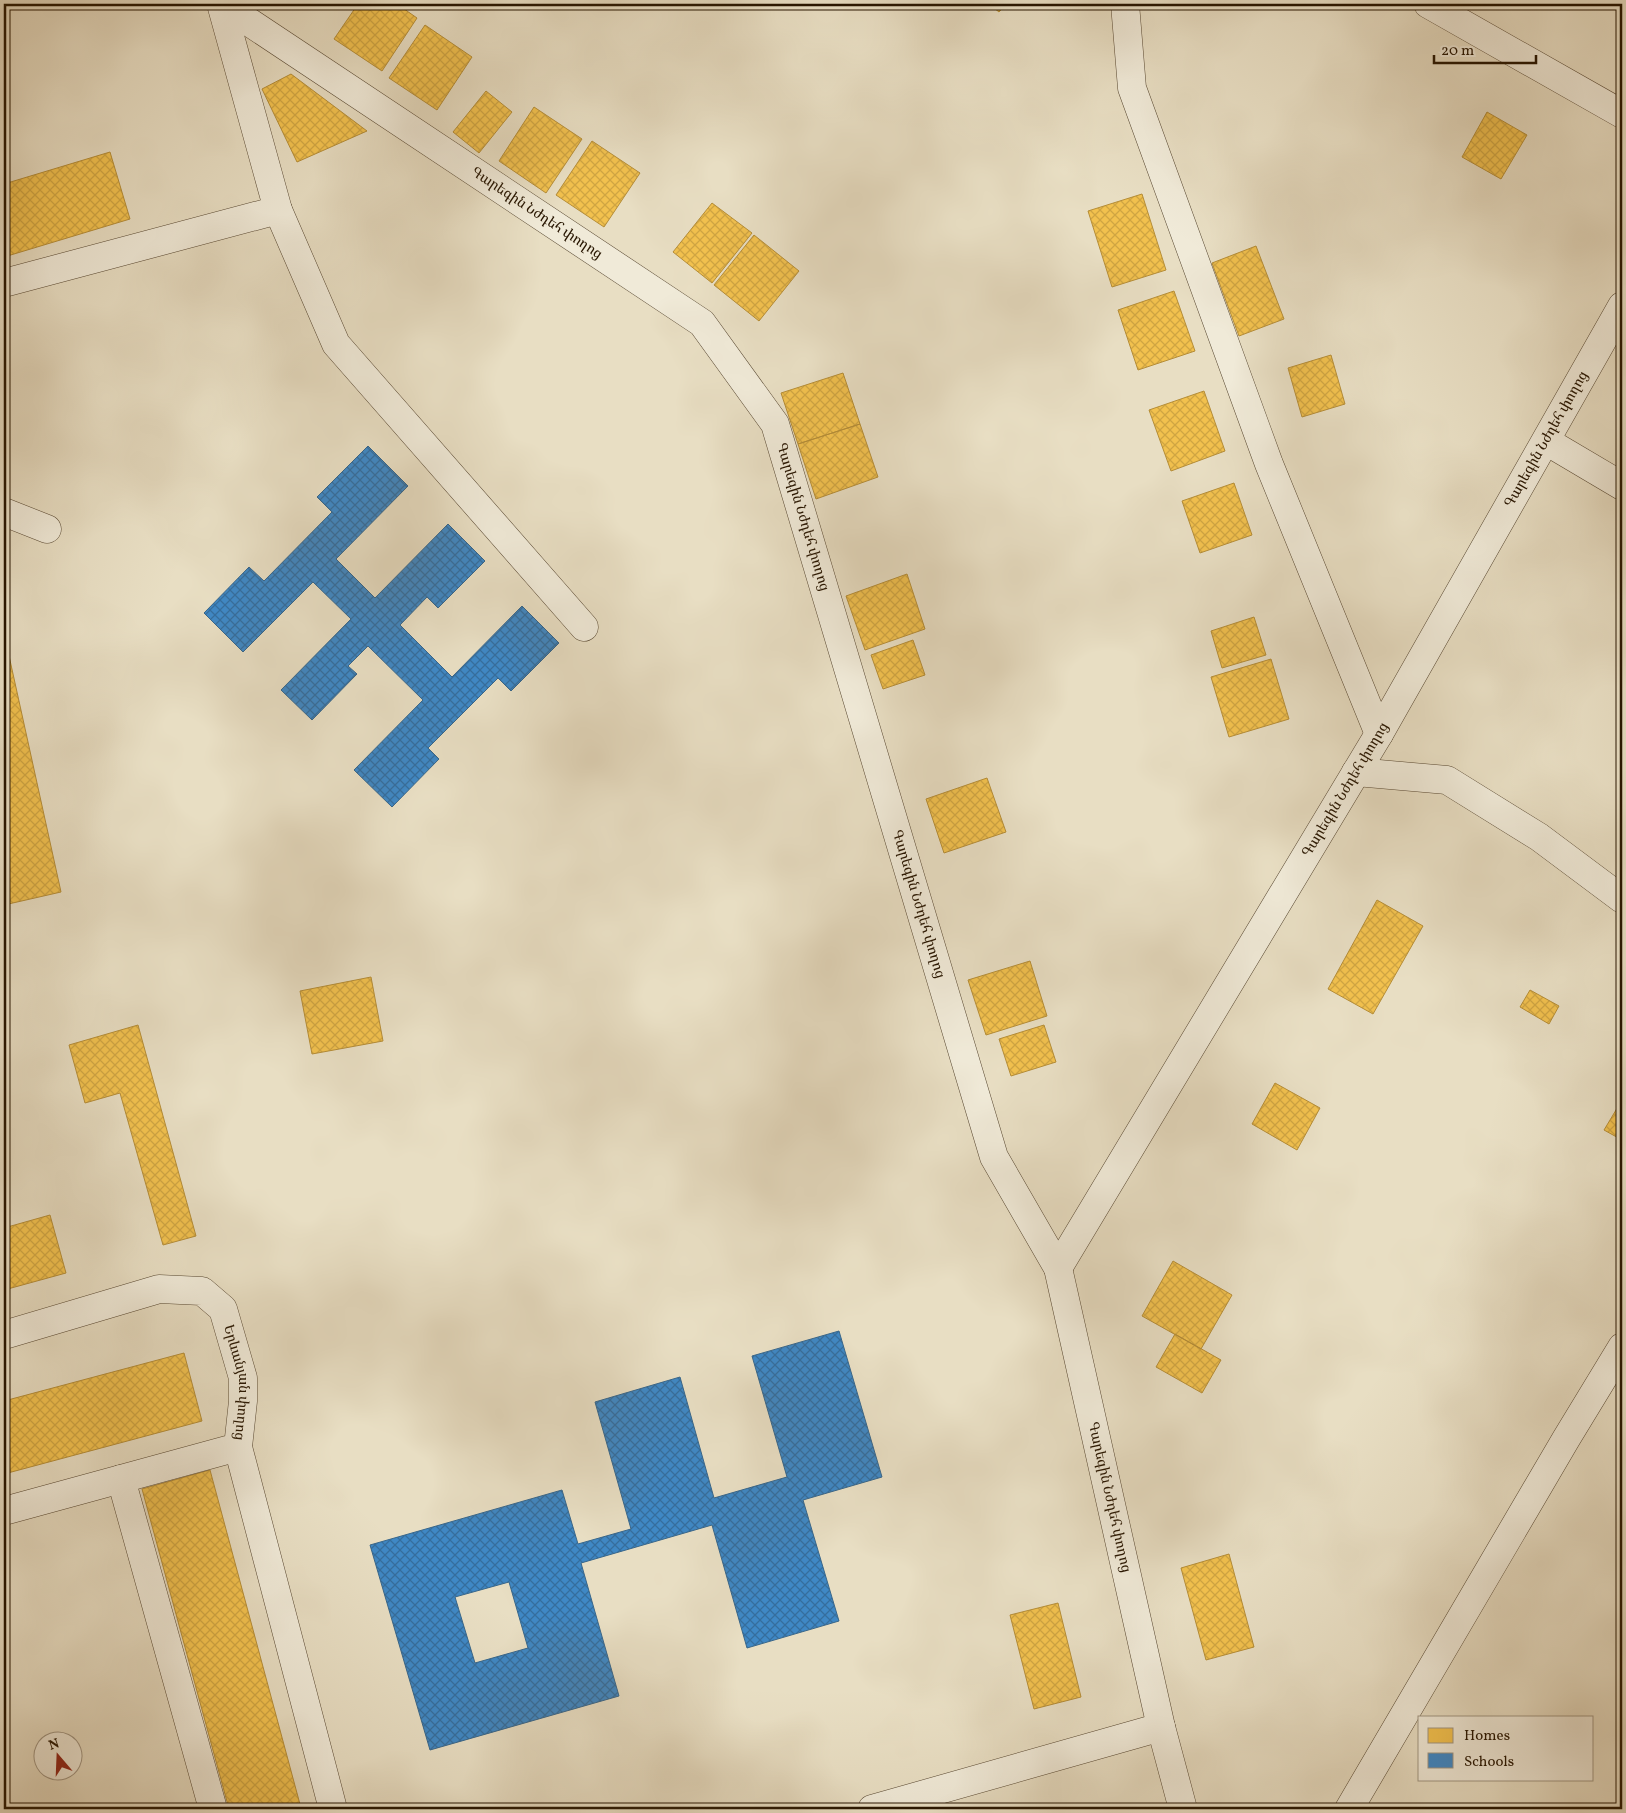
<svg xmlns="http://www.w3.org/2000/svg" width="1626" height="1813" font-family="Vollkorn,'Noto Serif Armenian',serif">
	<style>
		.homes { fill: url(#homes-cross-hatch); stroke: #b58d37 }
		.schools { fill: url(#schools-cross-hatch); stroke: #38668a; fill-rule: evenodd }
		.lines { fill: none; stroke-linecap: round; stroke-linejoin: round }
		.minor-casing { stroke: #574731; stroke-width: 29 }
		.minor { stroke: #f0ead8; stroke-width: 28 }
		.labels { text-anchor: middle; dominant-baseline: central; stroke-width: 5; stroke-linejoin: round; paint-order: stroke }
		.street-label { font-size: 14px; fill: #271500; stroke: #f0ead8 }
	</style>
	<defs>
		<pattern id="homes-cross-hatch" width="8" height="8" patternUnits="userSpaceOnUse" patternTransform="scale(1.25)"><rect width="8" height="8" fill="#f2c14e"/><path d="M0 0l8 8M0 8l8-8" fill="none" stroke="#d0a542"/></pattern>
		<pattern id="schools-cross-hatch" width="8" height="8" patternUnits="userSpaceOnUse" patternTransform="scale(1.25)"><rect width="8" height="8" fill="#3f88c5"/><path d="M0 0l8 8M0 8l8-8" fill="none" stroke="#356e9e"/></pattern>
	</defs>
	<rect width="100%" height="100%" fill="#e8dec3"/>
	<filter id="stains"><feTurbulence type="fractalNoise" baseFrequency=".004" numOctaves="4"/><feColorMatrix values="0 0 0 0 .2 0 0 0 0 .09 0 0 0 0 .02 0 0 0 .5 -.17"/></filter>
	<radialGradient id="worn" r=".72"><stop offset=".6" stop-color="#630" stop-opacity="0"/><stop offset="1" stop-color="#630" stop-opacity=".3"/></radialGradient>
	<path class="homes" d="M358 4H397L417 18 382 71 334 39Z
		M989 4H1006L999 12Z
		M425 25 472 57 437 110 389 78Z
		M291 74 367 131 297 162 262 89Z
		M486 91 512 112 479 153 453 132Z
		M534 107 582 139 546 193 499 161Z
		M1487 112 1527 135 1501 179 1462 157Z
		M592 141 640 173 604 227 556 195Z
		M110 152 130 219 4 257V184Z
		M1142 194 1166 270 1112 287 1088 211Z
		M712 203 752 233 712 283 673 252Z
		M754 235 799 271 759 321 714 285Z
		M1256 246 1284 319 1239 336 1212 263Z
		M1174 291 1195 351 1138 370 1118 310Z
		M1331 355 1345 404 1302 417 1288 368Z
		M843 373 860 424 798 444 781 393Z
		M1204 391 1225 451 1171 471 1149 410Z
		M860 424 878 477 816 499 798 444Z
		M1234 483 1252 535 1200 553 1182 501Z
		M907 574 925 629 865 650 846 596Z
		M1254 617 1266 655 1222 668 1211 631Z
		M4 633 61 892 4 905Z
		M913 640 925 675 883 689 871 655Z
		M1271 659 1289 719 1229 737 1211 677Z
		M987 778 1006 832 944 853 926 799Z
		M1377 900 1423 926 1373 1014 1328 989Z
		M1030 961 1047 1016 986 1035 968 980Z
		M371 977 383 1041 312 1054 300 991Z
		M1530 990 1559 1006 1549 1024 1520 1007Z
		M138 1025 196 1236 163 1245 120 1093 85 1103 69 1045Z
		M1044 1025 1056 1062 1011 1076 999 1039Z
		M1275 1083 1320 1108 1297 1150 1252 1124Z
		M1622 1100V1140L1604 1130Z
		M50 1215 66 1273 4 1290V1228Z
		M1173 1261 1232 1295 1201 1349 1142 1316Z
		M1175 1334 1221 1360 1202 1393 1156 1367Z
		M184 1353 202 1421 4 1474V1401Z
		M210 1470 301 1808 296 1809H229L142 1489Z
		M1229 1554 1254 1647 1206 1660 1181 1568Z
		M1058 1603 1081 1697 1034 1709 1010 1615Z"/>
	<path class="schools" d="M368 446 408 486 336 559 375 598 448 524 485 561 438 608 427 597 400 625 452 677 522 606 559 643 511 691 498 678 428 748 439 759 392 807 354 770 423 700 368 646 348 666 357 674 312 720 281 690 351 619 313 582 243 652 204 613 249 567 264 581 332 512 317 497Z
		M839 1331 882 1477 803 1500 839 1621 747 1648 712 1525 581 1563 619 1696 430 1750 370 1545 562 1490 578 1544 631 1529 595 1402 680 1377 714 1498 787 1477 752 1356ZM509 1582 528 1648 475 1663 455 1597Z"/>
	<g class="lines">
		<g class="minor-casing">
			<g id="minor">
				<path d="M221 4 278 210 336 344 584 627"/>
				<path id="s1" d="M222 4 702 323 775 424 994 1157 1058 1268 1161 1727 1183 1809"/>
				<path d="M1125 4 1132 88 1269 464 1379 734"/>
				<path d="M1428 4 1622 114"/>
				<path d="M4 283 278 210"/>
				<path d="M1546 441 1622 486"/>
				<path d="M4 512 47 529"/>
				<path d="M1356 772 1447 780 1539 837 1622 899"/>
				<path id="s2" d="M1058 1268 1379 734 1622 306"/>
				<path id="s3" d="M4 1335 159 1289 202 1291 223 1309 243 1378V1401L238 1447 4 1511"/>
				<path d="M238 1447 333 1809"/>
				<path d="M121 1479 213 1809"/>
				<path d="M872 1809 1161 1727"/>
				<path d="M1349 1809 1566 1439 1622 1347"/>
			</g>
		</g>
		<use href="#minor" class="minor"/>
	</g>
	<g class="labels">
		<g class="street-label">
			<text stroke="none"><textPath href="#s1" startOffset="378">Գարեգին Նժդեհ փողոց</textPath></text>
			<text stroke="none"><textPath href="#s2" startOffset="962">Գարեգին Նժդեհ փողոց</textPath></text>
			<text stroke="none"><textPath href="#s1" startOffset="798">Գարեգին Նժդեհ փողոց</textPath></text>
			<text stroke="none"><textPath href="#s2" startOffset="558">Գարեգին Նժդեհ փողոց</textPath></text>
			<text stroke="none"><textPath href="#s1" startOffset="1202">Գարեգին Նժդեհ փողոց</textPath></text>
			<text stroke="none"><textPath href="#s3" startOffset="308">Երևանյան փողոց</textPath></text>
			<text stroke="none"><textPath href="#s1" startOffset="1829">Գարեգին Նժդեհ փողոց</textPath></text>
		</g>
	</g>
	<rect width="1626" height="1813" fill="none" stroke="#e8dec3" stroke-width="20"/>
	<rect x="5" y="5" width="1616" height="1803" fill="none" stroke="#271500" stroke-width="2.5"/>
	<rect x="10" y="10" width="1606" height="1793" fill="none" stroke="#271500"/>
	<rect x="1418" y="1716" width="175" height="65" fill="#f0ead8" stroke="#a09582"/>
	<rect x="1428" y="1728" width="25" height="15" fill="#f2c14e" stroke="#a09582"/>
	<text x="1464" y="1740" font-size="15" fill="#271500">Homes</text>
	<rect x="1428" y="1753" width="25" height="15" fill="#3f88c5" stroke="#a09582"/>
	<text x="1464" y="1766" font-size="15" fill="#271500">Schools</text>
	<g transform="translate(58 1756) rotate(341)"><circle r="24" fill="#f0ead8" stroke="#a09582"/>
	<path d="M0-4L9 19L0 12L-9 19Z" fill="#8f2418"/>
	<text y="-8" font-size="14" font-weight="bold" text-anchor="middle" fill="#271500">N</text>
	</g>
	<path d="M1434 55v8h102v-8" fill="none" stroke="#271500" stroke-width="2.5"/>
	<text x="1441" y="55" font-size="15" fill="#271500" stroke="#f0ead8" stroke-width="4" paint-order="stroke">20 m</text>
	<rect width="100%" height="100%" filter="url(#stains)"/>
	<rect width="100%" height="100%" fill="url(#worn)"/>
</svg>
